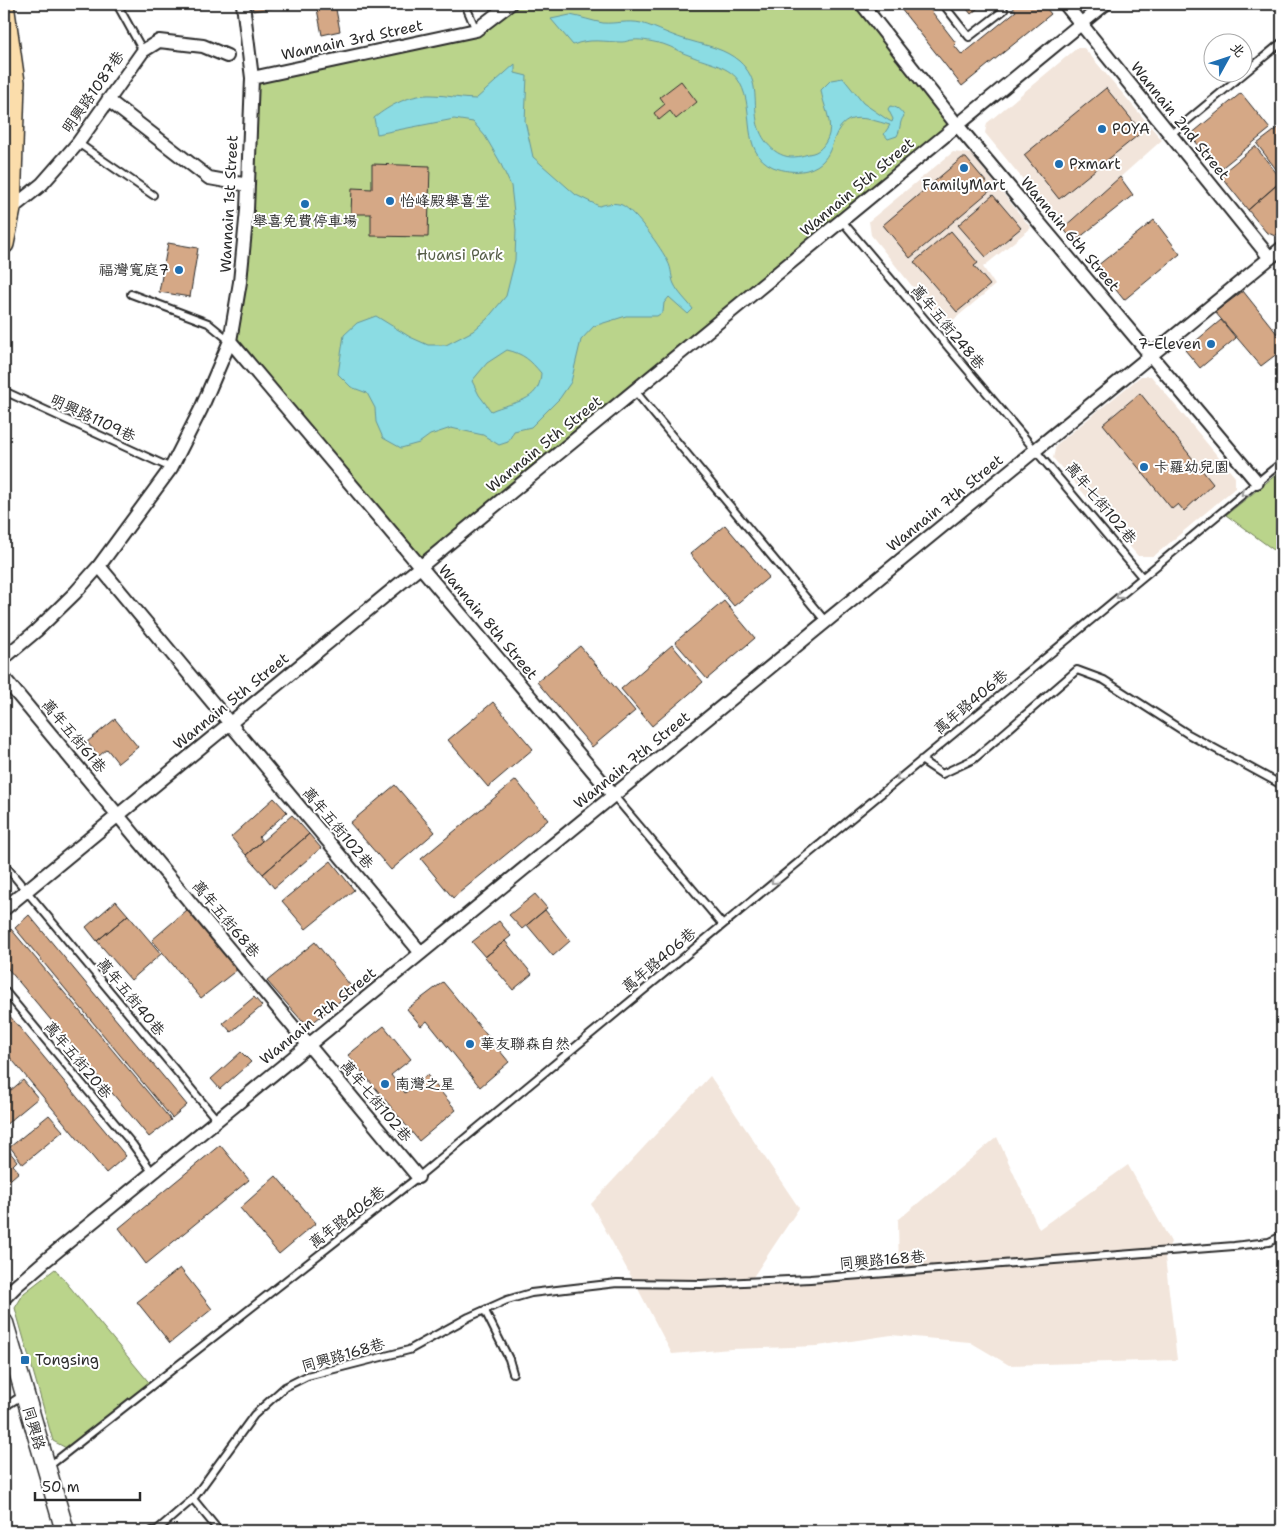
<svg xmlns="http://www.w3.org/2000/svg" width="1286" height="1535" font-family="'Shantell Sans','LXGW WenKai TC',sans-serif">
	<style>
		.built { fill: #f2e5db }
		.green { fill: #bad48b; stroke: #72805b }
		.water { fill: #8bdce3; stroke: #659599; fill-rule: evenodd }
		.building { fill: #d5a886; stroke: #2b2b2b }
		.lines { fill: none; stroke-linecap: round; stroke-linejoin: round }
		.lane-casing { stroke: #2b2b2b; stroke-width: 10 }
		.street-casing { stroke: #2b2b2b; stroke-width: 16 }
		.secondary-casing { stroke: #2b2b2b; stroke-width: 21 }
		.primary-casing { stroke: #2b2b2b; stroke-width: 22 }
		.lane { stroke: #fff; stroke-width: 6 }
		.street { stroke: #fff; stroke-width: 12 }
		.secondary { stroke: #fff; stroke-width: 18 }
		.primary { stroke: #fbddab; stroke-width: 19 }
		.oneway { stroke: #a0a0a0 }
		.poi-dot { fill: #1f6fb2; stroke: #fff; stroke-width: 2 }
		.labels { text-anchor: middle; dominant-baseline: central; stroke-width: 4; stroke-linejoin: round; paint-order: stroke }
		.street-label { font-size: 15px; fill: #2b2b2b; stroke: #fff }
		.poi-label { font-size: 15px; fill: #2b2b2b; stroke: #fff; text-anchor: start }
		.park-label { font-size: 15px; fill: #565e48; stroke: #fff }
	</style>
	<rect width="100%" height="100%" fill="#fff"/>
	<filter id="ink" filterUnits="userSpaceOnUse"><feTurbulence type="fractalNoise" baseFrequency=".02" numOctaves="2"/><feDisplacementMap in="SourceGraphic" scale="10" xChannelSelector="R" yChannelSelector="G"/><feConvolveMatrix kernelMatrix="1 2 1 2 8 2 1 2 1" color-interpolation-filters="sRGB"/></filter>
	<g filter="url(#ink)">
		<path class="built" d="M1077 48H1084L1162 140 1063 228 985 133 987 123Z
			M953 152 971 154 1031 228 983 267 995 285 945 327 871 235 869 221Z
			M1141 376H1151L1235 477V488L1154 556H1138L1053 458 1056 445Z
			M710 1076 799 1208 749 1283 899 1274 898 1220 997 1137 1039 1229 1128 1165 1171 1242 1165 1257 1177 1360 1009 1365 970 1342 891 1335 818 1346 731 1349 672 1354 637 1287 591 1204Z"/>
		<path class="green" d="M507 4H862L957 125 420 566 230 341 252 78 476 30Z
			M1282 470V556L1226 515Z
			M55 1269 152 1386 72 1451 53 1441 15 1308 24 1293Z"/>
		<path class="water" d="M570 15C581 17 592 21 603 23 615 24 628 20 641 23 658 28 674 37 691 41 708 46 725 49 739 61 760 80 753 98 757 121 760 139 775 158 794 157 800 157 807 154 813 153 821 151 827 142 829 134 832 119 823 105 821 90L831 80 843 78 863 103 888 120 892 122 893 119 888 109 890 106C897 107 901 110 904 116 899 122 901 129 897 136L888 139 884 134 890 125C879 122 860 115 849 120 827 131 839 161 807 170 796 173 784 171 773 167 739 151 756 112 740 83 731 66 707 63 691 56 681 53 673 47 663 44 654 42 643 39 633 40 629 40 626 42 622 42 605 42 589 38 573 45L551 19Z
			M515 64V73L527 76 525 121 533 157 576 195 599 206C607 204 614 202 622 205 635 211 662 249 668 262 672 269 671 278 674 284 678 293 687 301 693 309L688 314 669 297 664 303 663 312 657 316H626L594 326 581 340 571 382 560 398 531 427 514 431 508 442 499 445 483 435 451 428 430 435 419 443 401 448 383 438 376 422 375 408 367 393 351 387 338 374 344 335 357 323 376 316 410 337 428 345H446L473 331 487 319 506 296 515 260 516 230 511 186 499 160 485 136 473 122 454 119 377 134 374 118C390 105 411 94 432 95 447 95 461 99 476 99ZM507 350C524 354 530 360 541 373 540 403 513 401 491 411L479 395 472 381 487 363Z"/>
		<path class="building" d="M252 4H283V6L253 11Z
			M316 4H335L340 31 322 35Z
			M897 4H926L956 43 954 45 962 55 1016 11 1010 4H1043L1051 14 962 86Z
			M963 4H983L971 14Z
			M681 81 697 102 676 119 670 111 659 120 654 113 665 104 660 97Z
			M1106 88 1142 132 1059 199 1024 155Z
			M1241 93 1270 129 1219 170 1190 135Z
			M1282 125V177L1257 144Z
			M1255 146 1282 180 1248 210 1220 175Z
			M962 158H966L992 189 910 258 883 225Z
			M372 164 430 166 428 237 371 236V214H351L352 188 372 189Z
			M1120 177 1133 195 1074 242 1063 228Z
			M1277 185 1282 192V230L1275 236 1266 232 1248 210Z
			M993 195 1021 228 986 257 958 225Z
			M1154 220 1180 254 1124 300 1097 266Z
			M951 231 978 263 974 266 990 285 957 312 914 262Z
			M168 243 198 248 190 297 159 292Z
			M1243 291 1282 340V350L1261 366 1215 312Z
			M1221 320 1236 338 1200 368 1185 350Z
			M1140 393 1213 484 1184 511 1178 504 1172 509 1103 424Z
			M725 525 769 577 734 606 690 554Z
			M724 601 755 638 707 679 675 642Z
			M672 645 703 682 652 726 621 689Z
			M580 646 635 711 592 747 537 682Z
			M493 702 533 749 488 787 448 740Z
			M115 719 138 747 118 763 107 749 99 756 87 742Z
			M516 780 548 820 453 898 421 859Z
			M395 785 435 832 391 870 350 823Z
			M274 798 287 812 259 837 262 841 246 855 231 837Z
			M292 815 309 834 263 874 246 855Z
			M309 834 321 848 274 888 263 874Z
			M331 861 354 890 306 929 282 901Z
			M535 894 547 908 522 929 509 915Z
			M116 901 128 915 97 941 86 927Z
			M187 910 238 969 201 998 152 940Z
			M545 910 570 941 553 956 527 925Z
			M29 915 187 1105 172 1118 15 928Z
			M128 915 161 954 131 980 97 941Z
			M499 921 511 936 485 957 472 942Z
			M11 929 171 1120 149 1137 4 964V936Z
			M505 941 532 974 513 990 485 957Z
			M315 942 354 990 311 1024 302 1021 267 981Z
			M443 982 509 1062 480 1087 427 1021 421 1026 407 1009Z
			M254 997 262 1006 231 1032 223 1023Z
			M4 1009 126 1156 106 1173 4 1050Z
			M384 1026 411 1059 391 1075 405 1093 427 1075 456 1110 419 1141 348 1055Z
			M241 1052 251 1062 220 1089 211 1079Z
			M23 1080 38 1098 4 1126V1096Z
			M49 1115 63 1131 23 1164 10 1147Z
			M4 1145 17 1161 13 1165 19 1172 4 1185Z
			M220 1145 249 1180 146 1264 119 1228Z
			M276 1176 316 1223 279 1254 240 1208Z
			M180 1268 212 1309 170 1343 137 1302Z"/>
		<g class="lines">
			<g class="lane-casing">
				<path id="lane" d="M117 4 143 51
					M465 4 476 30
					M943 4 969 37 1004 10 999 4
					M1170 135 1282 42
					M78 143 153 195
					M842 221 1142 577
					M131 294 208 323 230 341
					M4 391 171 468
					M635 391 826 622
					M921 760 942 774 974 759 1077 670 1104 680 1188 734 1282 785
					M614 796 722 924
					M4 864 217 1120
					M4 990 133 1145 153 1173
					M485 1311 509 1359 513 1373
					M4 1407 23 1395
					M48 1467 418 1177 1282 462
					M193 1499 219 1531
					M152 1531 157 1530 193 1499 254 1415 285 1387 307 1376 409 1350 469 1317 507 1300 531 1293 617 1283 701 1284 810 1279 1234 1246 1269 1242 1282 1236"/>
			</g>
			<g class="street-casing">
				<path id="street" d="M862 4 957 125 1257 482
					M1065 4 1270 258
					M252 78 476 30 510 4
					M108 100 209 178 248 185
					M6 210 11 209 42 184 78 143 143 51 159 41 203 46 227 56
					M230 341 614 796
					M99 566 421 953
					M4 658 36 631 75 593 99 566 171 468 201 409 230 341 240 282 247 210 252 78 243 4
					M4 678 418 1177
					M4 909 1105 4
					M4 1298 16 1286 46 1260 1282 248"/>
			</g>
			<g class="secondary-casing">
				<path id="secondary" d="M4 1323 65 1531"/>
			</g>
			<g class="primary-casing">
				<path id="primary" d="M4 244 11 209 15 82 4 4"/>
			</g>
			<use href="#lane" class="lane"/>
			<use href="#street" class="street"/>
			<use href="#secondary" class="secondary"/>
			<use href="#primary" class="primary"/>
		</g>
		<defs><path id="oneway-chevron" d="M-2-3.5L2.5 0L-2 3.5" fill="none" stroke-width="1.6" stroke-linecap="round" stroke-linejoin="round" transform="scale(1.25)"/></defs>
		<g class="oneway">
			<use href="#oneway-chevron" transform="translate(1244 493) rotate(141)"/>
			<use href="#oneway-chevron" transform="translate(1119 596) rotate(140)"/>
			<use href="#oneway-chevron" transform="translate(899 778) rotate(140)"/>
			<use href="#oneway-chevron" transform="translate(774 881) rotate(140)"/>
		</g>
	</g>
	<g class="poi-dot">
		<circle cx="1102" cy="129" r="5"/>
		<circle cx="1059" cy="164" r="5"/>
		<circle cx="964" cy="168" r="5"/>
		<circle cx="390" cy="201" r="5"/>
		<circle cx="305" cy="204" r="5"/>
		<circle cx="179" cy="270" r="5"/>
		<circle cx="1211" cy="344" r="5"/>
		<circle cx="1144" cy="467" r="5"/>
		<circle cx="470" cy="1044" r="5"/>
		<circle cx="385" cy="1084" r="5"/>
		<rect x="20" y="1355" width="10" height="10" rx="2.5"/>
	</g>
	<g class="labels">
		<g class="street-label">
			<text transform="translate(352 40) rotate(-12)">Wannain 3rd Street</text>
			<text transform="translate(93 92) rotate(-55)">明興路1087巷</text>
			<text transform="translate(1180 121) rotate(51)">Wannain 2nd Street</text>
			<text transform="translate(857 187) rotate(-40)">Wannain 5th Street</text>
			<text transform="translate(229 204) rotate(-87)">Wannain 1st Street</text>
			<text transform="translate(1070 234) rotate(50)">Wannain 6th Street</text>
			<text transform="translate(948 327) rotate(50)">萬年五街248巷</text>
			<text transform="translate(93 418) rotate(25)">明興路1109巷</text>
			<text transform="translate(544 444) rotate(-39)">Wannain 5th Street</text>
			<text transform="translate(945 503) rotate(-39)">Wannain 7th Street</text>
			<text transform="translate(1101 503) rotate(50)">萬年七街102巷</text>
			<text transform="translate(488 622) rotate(50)">Wannain 8th Street</text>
			<text transform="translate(231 701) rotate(-39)">Wannain 5th Street</text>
			<text transform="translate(971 702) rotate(-40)">萬年路406巷</text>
			<text transform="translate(74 736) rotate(50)">萬年五街61巷</text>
			<text transform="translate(632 760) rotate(-39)">Wannain 7th Street</text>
			<text transform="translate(338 828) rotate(50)">萬年五街102巷</text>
			<text transform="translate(226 919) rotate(50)">萬年五街68巷</text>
			<text transform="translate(659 960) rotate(-40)">萬年路406巷</text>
			<text transform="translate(131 997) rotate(50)">萬年五街40巷</text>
			<text transform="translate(318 1016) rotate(-39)">Wannain 7th Street</text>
			<text transform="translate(78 1060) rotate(50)">萬年五街20巷</text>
			<text transform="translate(376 1101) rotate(50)">萬年七街102巷</text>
			<text transform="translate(347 1217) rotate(-38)">萬年路406巷</text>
			<text transform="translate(882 1260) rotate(-5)">同興路168巷</text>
			<text transform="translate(343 1355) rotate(-16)">同興路168巷</text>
			<text transform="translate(34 1428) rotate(74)">同興路</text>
		</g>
		<g class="poi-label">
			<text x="1112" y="129">POYA</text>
			<text x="1069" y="164">Pxmart</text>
			<text x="964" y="185" text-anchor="middle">FamilyMart</text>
			<text x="400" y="201">怡峰殿舉喜堂</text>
			<text x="305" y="221" text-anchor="middle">舉喜免費停車場</text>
			<text x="169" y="270" text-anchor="end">福灣寬庭7</text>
			<text x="1201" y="344" text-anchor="end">7-Eleven</text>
			<text x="1154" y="467">卡羅幼兒園</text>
			<text x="480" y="1044">華友聯森自然</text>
			<text x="395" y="1084">南灣之星</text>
			<text x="35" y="1360">Tongsing</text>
		</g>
		<g class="park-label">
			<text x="460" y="255">Huansi Park</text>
		</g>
	</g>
	<rect width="1286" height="1535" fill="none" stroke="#fff" stroke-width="20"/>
	<rect x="10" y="10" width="1266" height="1515" fill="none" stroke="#2b2b2b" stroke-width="2" filter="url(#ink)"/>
	<g transform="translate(1228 58) rotate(50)"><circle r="24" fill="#ffffff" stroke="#aaaaaa"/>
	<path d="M0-4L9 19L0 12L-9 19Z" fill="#1f6fb2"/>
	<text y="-8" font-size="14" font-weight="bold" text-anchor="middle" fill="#2b2b2b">北</text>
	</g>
	<path d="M35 1492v8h105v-8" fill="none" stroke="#2b2b2b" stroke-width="2.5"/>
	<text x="42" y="1492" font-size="15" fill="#2b2b2b" stroke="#ffffff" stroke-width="4" paint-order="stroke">50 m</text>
</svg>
